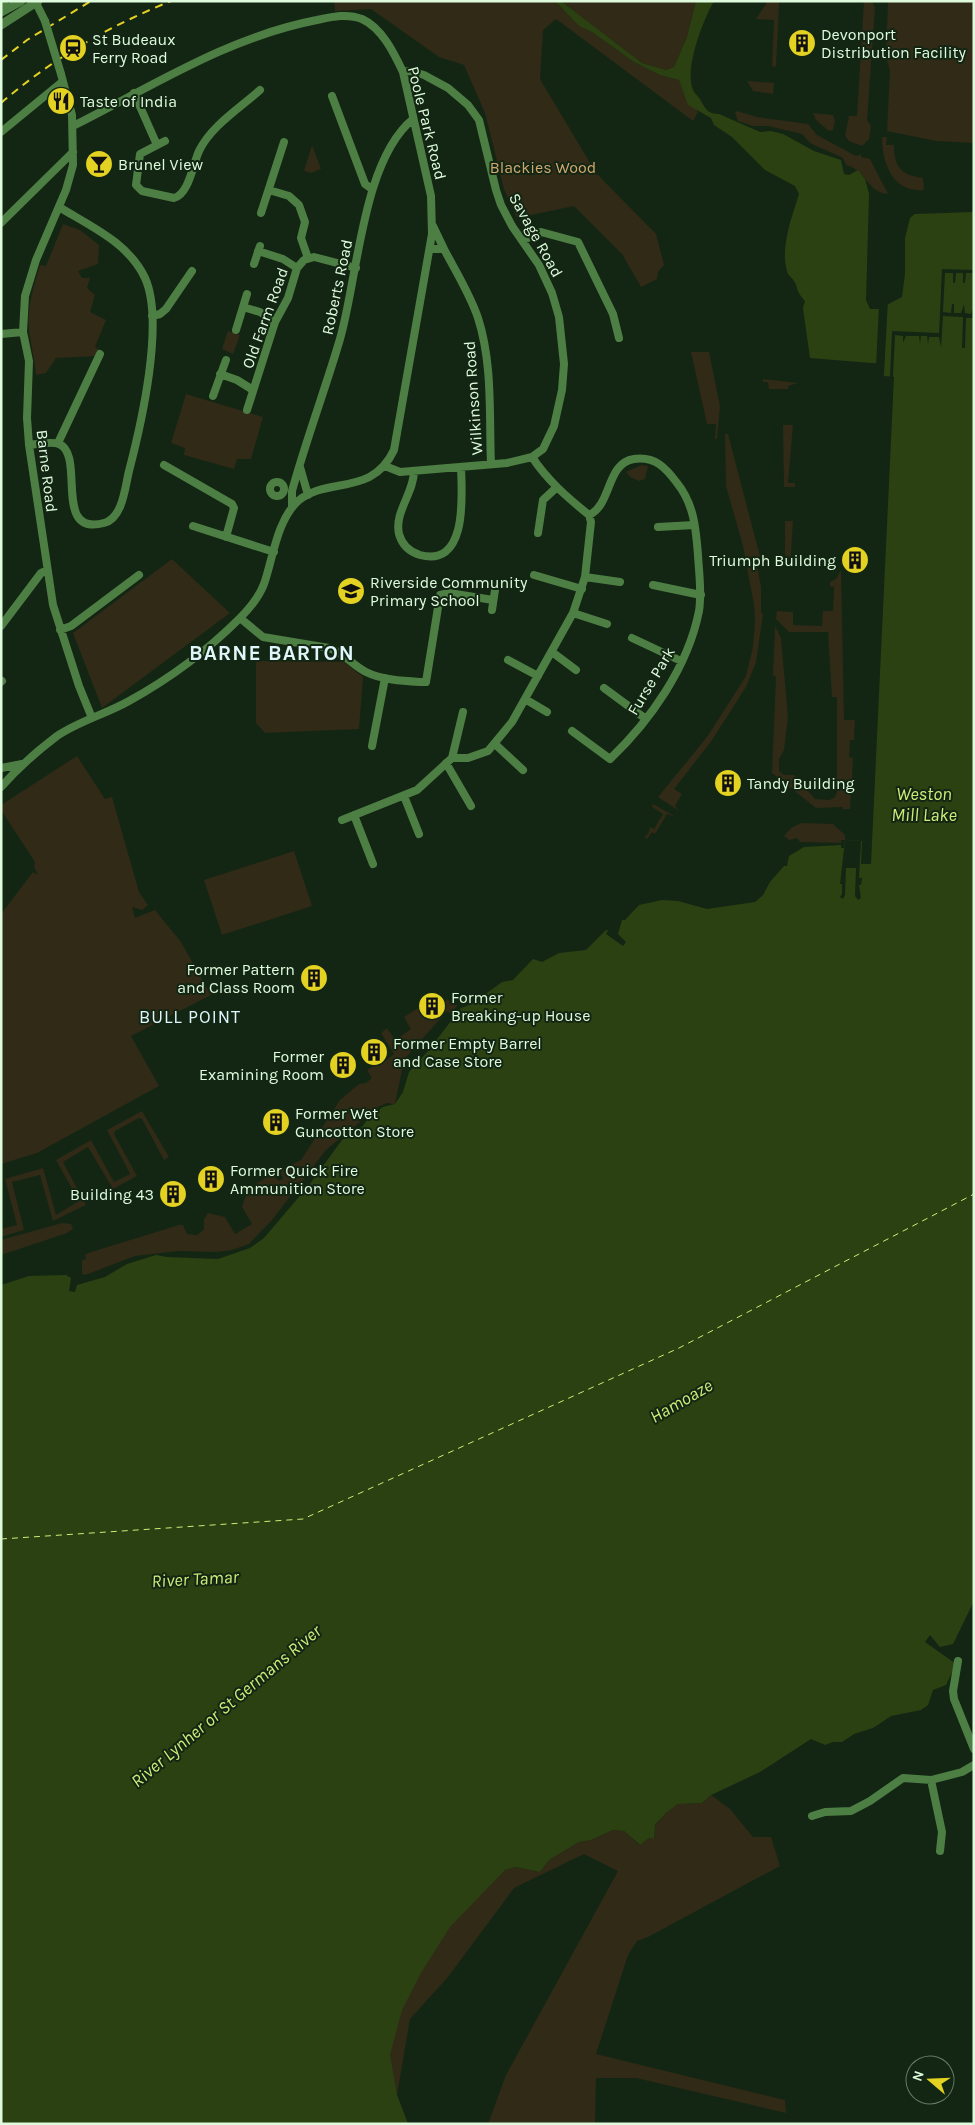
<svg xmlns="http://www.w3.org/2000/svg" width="975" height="2125" font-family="Karla,sans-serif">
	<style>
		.green { fill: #302a17 }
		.water { fill: #2c4112 }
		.pier { fill: #132613 }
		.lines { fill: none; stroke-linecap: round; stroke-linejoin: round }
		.ferry { stroke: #cdee78; stroke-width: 1; stroke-dasharray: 6 5; stroke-linecap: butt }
		.minor { stroke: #4d7f44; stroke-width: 8 }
		.tertiary { stroke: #4d7f44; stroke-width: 9 }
		.rail { stroke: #e3d221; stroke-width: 2; stroke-dasharray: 8 6; stroke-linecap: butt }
		.minor-bridge { stroke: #4d7f44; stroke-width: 8 }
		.labels { text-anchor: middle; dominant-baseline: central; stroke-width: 4; stroke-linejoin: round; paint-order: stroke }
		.poi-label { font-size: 16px; fill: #dffbdd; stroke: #132613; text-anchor: start }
		.street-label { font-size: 16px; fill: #dffbdd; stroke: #132613 }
		.park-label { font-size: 16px; fill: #d2a871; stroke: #132613 }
		.water-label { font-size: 18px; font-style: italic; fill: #cdee78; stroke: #132613 }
		.neighbourhood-label { font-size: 18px; letter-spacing: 1px; fill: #dff6fb; stroke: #132613 }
		.district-label { font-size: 21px; font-weight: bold; letter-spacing: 1px; fill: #dff6fb; stroke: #132613 }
	</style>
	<rect width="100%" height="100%" fill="#132613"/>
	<path class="green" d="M334 1H555L579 26 592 32 634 62 660 75 679 80 698 112 693 121 556 19 543 30 540 79 596 173 656 234 664 265 658 272 657 279 641 287 622 254 574 206 517 218 504 189 485 113 464 65 439 57 371 9 335 11Z
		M561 1H696L687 37 674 67 666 70 642 63Z
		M768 1H779V5L776 67 772 66 774 20 756 19Z
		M864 1H872L875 8 867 120 871 126 869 139 862 146 849 141 845 136 849 116H857Z
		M888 1H974V143L936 141 887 131 890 70 886 57Z
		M747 81 774 83 773 94 753 91Z
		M737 111 757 117 808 124 817 135 856 156 861 154V157L870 159 888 194C865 191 868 171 846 165L843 158 810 143 802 134 768 126H753L738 121 735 113Z
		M813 113 833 115 835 121 833 130 829 131 816 120Z
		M882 137H887L886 145H894C894 167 901 175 923 178L924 190C892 193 882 162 882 137Z
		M312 145 321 169 311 173 304 171Z
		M63 224 80 230 99 245 98 264 78 271 82 278H90L87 288 95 295 90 312 106 320 95 347 99 350 95 356 56 358 46 373 36 375C35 359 30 344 29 328 27 307 34 285 40 265L46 266Z
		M228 331 240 335 233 354 222 349Z
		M691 352H709L720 406 717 439H715L716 424H707Z
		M763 379 798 383 788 386V389H769L768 382H763Z
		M186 394 263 417 251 459H237L234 469 184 455 185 448 171 443Z
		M783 425H793L788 483H795V487H784Z
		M725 434H728L762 564 757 566 761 587V613L763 614 756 662 746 687 710 743 674 789 682 794 675 806 679 811 658 797 707 737 746 676 753 647 755 620 754 605 743 546 726 486Z
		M641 465 648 466 645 479 639 481 630 477 626 472Z
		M785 521H793L790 569 785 554Z
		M172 559 230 613 102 708 73 633Z
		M841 570 844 720H855L854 740H850L849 757 853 758 850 809H843V807L816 808 772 773 776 677 773 675 775 626 781 638 788 717 784 750 779 759V771L784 775H794L815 799 829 800 834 798 837 793V697H832L828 632H789L776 619 777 611 793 612V625L822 626 823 611H833L834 587 830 586V582L836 579Z
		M256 661 344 662 363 677 359 729 265 733 256 723Z
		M77 756 105 799 112 797 139 892 148 905 142 910 132 907 135 918 155 910 181 942 211 995 131 1036 159 1086 37 1153 1 1164V914L33 872 38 875 34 867 35 862 1 810V805Z
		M653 804 676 817 667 814 655 834 652 832 647 839 644 837 648 834 650 827 654 829 663 814 652 807Z
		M801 823 833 824 845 835V840H841V843L800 842 797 838 789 840 784 836 791 828Z
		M294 851 312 906 222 935 204 880Z
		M448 999 451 1005H458L451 1014 447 1011 401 1063 402 1070 395 1104 387 1103 378 1107 326 1150 272 1220 249 1244 232 1250 217 1252 178 1251 135 1256 85 1275 82 1274V1260L86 1259 85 1255 88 1253 179 1225H183L187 1234 197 1235 204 1229V1219L208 1213 225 1217 235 1234 252 1224 242 1207 248 1189 272 1174 279 1181 283 1179 280 1171 301 1160 340 1100 359 1084 366 1083 372 1078 367 1070 377 1064 379 1066 394 1054 381 1033 387 1028 395 1040 411 1029 404 1017 418 1008 424 1018 445 1005 444 1002Z
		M142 1111 169 1157 164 1160 142 1119 139 1118 115 1131 114 1134 137 1176 113 1189 88 1147 63 1162 86 1205 53 1221 40 1175 12 1182 24 1230 1 1237V1229L17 1225 5 1179 43 1168 56 1215 79 1201 56 1160 91 1140 114 1182 130 1174 107 1130Z
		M62 1223 71 1224 73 1229 67 1233 1 1255V1240Z
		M711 1795 730 1809 753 1837H771L780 1866 648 1937 637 1941 628 1955 596 2054 785 2100 786 2113 636 2078H596L595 2124H488L506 2075 618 1871 584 1854 514 1888 448 1977 410 2019 397 2095 408 2124H287L295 2050 505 1870 515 1867 540 1872 549 1860 579 1842 591 1840 613 1830 624 1831 639 1845 649 1838 654 1839 655 1826 666 1813 678 1804 702 1803Z"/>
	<path class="water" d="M555 1H561L642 63 666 70 674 67 687 37 696 1H714C703 20 684 69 693 90 694 93 698 96 700 99 705 108 707 114 719 114L760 132 771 131 783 134 814 151 841 160 844 174 849 175 858 170 865 179 869 194 866 300 870 309H879L902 297 905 274V238L910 218 915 214 974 212V1601L953 1644 940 1647 930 1635 925 1642 956 1664 946 1685 933 1690 928 1705 921 1710 891 1716 873 1728 854 1734 842 1742H833L825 1745 811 1739 760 1772 711 1795 702 1803 678 1804 666 1813 655 1825 654 1839 649 1838 640 1845 624 1831 613 1830 591 1840 579 1842 549 1860 540 1872 515 1867 505 1870 450 1927 421 1973 402 2010 390 2055 397 2095 408 2124H1V1285L29 1276 66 1275 71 1278 69 1291 75 1292 77 1285 105 1277 127 1264 156 1255 167 1257 218 1259 250 1248 264 1238 309 1185 342 1140 362 1127 370 1116 383 1107 395 1104 403 1092 409 1072 428 1051 461 1008 472 1004 502 982 513 980 533 959 542 962 559 953 586 950 606 930H608L606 934 623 946 626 942 618 934 622 920H625L639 905 662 900 678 901 707 909 755 902 763 895 770 882 784 866H787L789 856 804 847 841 845V848H844L845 840 862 841 861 864H871L894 377 884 376V364L810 358 803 308 805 301C795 290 799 289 794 281 792 277 788 276 787 271 780 247 792 217 799 194L795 186 765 170 732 137 714 125 711 118 688 105 679 80 660 75 634 62 592 32 579 26Z"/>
	<path class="pier" d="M942 269 974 270V284L973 273H966L965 283H963V273H956L955 283H953V273H945L943 312 951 313 952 304H954V313H961L964 304 965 313 971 314 974 304V318H966L965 348H962L963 317 943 316 941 348 939 337H929L928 344 927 336H921L920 344 919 336H906L903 343V336L895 335 893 377H890L892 331 939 333Z
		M888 300 884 374H882V366H876L879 306Z
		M845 840 861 841 859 878H862L861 885H859L861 898 858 900 855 896 856 868H846L845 895 843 899 840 897 842 894V884H840Z"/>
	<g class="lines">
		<path class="ferry" d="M1 1539 303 1519 679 1348 974 1194"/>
		<path class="minor" d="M3 1 6 9
			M35 1 45 21
			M61 74 72 115 73 165 66 190 36 260 25 296 23 332 29 361 27 418 29 445 53 605 79 686 92 718
			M134 93 157 145
			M332 96 365 184 372 189
			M1 132 62 82
			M165 141 140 154 136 185 142 191 174 198C189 194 193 164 199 151 211 126 240 108 260 90
			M269 190 289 196 299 205 305 222 301 238 308 258
			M261 213 284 142
			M1 223 73 152
			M433 226 444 249
			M523 240 541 232 578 242 613 314 619 338
			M430 249H444C456 272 470 294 478 318 493 364 489 417 491 464
			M258 251 283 259 297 268
			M254 264 260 246
			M243 307 260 312 275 322
			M152 316 160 314 166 309 192 271
			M236 330 247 294
			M1 334 23 332
			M220 374 237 380 253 390
			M213 396 226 360
			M247 410 275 322 288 298 297 268 304 260 314 257 356 268
			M58 443 100 354
			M29 445C38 444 52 441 59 444 86 455 52 537 104 523 123 518 125 487 129 471 141 425 165 322 145 278 129 243 90 226 59 207
			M164 465 232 504 234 508 226 537
			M385 466 400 472 507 463 532 457 543 449 554 426 562 390 564 364 559 317 552 293 539 265 512 226 501 205 496 190 479 120 468 105 448 88 424 75 410 71 403 72
			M300 467 308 495
			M414 471C414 493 394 512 399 534 402 545 410 552 420 555 468 568 462 495 461 467
			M270 489a7 7 0 1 1 14 0a7 7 0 1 1-14 0Z
			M292 507V491C306 440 325 390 340 339 358 277 362 161 413 119
			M193 526 274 552
			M658 527 694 525
			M538 533 543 500 557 487
			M534 575 582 589
			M585 577 620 582
			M653 585 701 595
			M492 610 495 590
			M573 613 607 624
			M240 618 263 637 329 648C344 653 352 665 366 672 382 680 403 681 421 682H426L440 595 449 593 493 600
			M1 626 41 573 47 570
			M60 630 71 626 139 575
			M632 638 681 661
			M552 652 576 670
			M508 660 538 676
			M1 682 2 681
			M604 688 646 719
			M525 699 547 712
			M572 731 610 759C650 721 688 667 699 611 702 592 699 574 698 555 696 529 694 504 677 483 666 468 655 456 634 459 606 463 612 505 589 515
			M495 744 523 770
			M372 746 385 678
			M452 758 463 712
			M446 763 471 806
			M1 768 22 764
			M1 787C18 768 37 751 57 736 79 721 106 714 129 701 169 679 208 650 240 618 250 608 259 597 264 584 273 558 277 520 298 501 328 476 372 497 394 450L432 234 431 196 403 72C394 53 382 28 362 19 347 13 331 17 317 20 228 37 153 86 73 126
			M404 796 419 834
			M354 815 373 864
			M342 820 417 790 452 758H468L488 751 512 722 573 613 585 577 591 522 589 515C568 498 547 480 532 457
			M958 1661 953 1691 954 1699 974 1749
			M931 1780 942 1832 940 1851
			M812 1816 825 1812 851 1811 870 1801 903 1778 931 1780 962 1772 974 1765"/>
		<path class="tertiary" d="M1 12 21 1
			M1 25 38 1"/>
		<path class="rail" d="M1 60 27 40 91 1
			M1 103C52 59 109 26 171 1"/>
		<path class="minor-bridge" d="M45 21 61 74"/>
	</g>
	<defs>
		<g id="building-disc" transform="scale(1.4375)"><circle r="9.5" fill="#e3d221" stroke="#132613"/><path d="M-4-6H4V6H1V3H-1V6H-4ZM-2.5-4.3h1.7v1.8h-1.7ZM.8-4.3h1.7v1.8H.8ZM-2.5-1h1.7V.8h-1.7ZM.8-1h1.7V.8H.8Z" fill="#111"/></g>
		<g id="station-disc" transform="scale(1.4375)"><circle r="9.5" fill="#e3d221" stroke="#132613"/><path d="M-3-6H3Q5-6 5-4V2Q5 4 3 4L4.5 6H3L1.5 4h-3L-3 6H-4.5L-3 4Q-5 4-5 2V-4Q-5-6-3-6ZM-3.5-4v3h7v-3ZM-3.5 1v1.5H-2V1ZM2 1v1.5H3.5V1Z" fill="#111"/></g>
		<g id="restaurant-disc" transform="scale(1.4375)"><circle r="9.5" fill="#e3d221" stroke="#132613"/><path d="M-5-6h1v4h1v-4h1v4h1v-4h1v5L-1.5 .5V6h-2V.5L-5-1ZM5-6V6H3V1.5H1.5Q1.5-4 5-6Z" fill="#111"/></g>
		<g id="bar-disc" transform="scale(1.4375)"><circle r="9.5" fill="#e3d221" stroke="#132613"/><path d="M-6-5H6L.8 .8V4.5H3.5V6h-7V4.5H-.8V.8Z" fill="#111"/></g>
		<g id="school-disc" transform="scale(1.4375)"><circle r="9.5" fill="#e3d221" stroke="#132613"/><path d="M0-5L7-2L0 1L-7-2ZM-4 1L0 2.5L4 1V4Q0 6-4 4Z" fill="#111"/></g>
	</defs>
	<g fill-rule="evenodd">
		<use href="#building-disc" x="802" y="43"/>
		<use href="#station-disc" x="73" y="48"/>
		<use href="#restaurant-disc" x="61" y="101"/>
		<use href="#bar-disc" x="99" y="164"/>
		<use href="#building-disc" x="855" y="560"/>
		<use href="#school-disc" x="351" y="591"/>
		<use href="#building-disc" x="728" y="783"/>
		<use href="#building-disc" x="314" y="978"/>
		<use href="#building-disc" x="432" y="1006"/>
		<use href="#building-disc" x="374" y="1052"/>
		<use href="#building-disc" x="343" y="1065"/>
		<use href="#building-disc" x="276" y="1122"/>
		<use href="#building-disc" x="211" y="1179"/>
		<use href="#building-disc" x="173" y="1194"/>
	</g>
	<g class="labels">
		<g class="poi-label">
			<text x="821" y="34">Devonport<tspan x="821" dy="18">Distribution Facility</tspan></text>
			<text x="92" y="39">St Budeaux<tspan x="92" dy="18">Ferry Road</tspan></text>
			<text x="80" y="101">Taste of India</text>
			<text x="118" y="164">Brunel View</text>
			<text x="836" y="560" text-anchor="end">Triumph Building</text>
			<text x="370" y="582">Riverside Community<tspan x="370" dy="18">Primary School</tspan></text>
			<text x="747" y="783">Tandy Building</text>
			<text x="295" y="969" text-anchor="end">Former Pattern<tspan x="295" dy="18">and Class Room</tspan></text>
			<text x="451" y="997">Former<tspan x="451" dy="18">Breaking-up House</tspan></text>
			<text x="393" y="1043">Former Empty Barrel<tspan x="393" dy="18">and Case Store</tspan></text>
			<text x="324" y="1056" text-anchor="end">Former<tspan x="324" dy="18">Examining Room</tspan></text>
			<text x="295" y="1113">Former Wet<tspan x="295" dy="18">Guncotton Store</tspan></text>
			<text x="230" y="1170">Former Quick Fire<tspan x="230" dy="18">Ammunition Store</tspan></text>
			<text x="154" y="1194" text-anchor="end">Building 43</text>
		</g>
		<g class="street-label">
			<text transform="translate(427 123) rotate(76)">Poole Park Road</text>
			<text transform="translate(536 235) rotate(61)">Savage Road</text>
			<text transform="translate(337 287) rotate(-78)">Roberts Road</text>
			<text transform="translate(265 318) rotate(-70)">Old Farm Road</text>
			<text transform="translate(473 398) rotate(-94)">Wilkinson Road</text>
			<text transform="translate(47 471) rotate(83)">Barne Road</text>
			<text transform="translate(651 681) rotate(-59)">Furse Park</text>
		</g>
		<g class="park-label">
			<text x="543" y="167">Blackies Wood</text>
		</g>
		<g class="water-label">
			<text x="924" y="794">Weston<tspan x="924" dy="21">Mill Lake</tspan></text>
			<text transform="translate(681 1401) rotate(-30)">Hamoaze</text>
			<text transform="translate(195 1579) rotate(-3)">River Tamar</text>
			<text transform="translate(226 1706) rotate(-40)">River Lynher or St Germans River</text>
		</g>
		<g class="neighbourhood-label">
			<text x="190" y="1017">BULL POINT</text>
		</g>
		<g class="district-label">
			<text x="272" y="653">BARNE BARTON</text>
		</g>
	</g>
	<rect width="975" height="2125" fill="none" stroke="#dffbdd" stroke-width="5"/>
	<g transform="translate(930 2080) rotate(289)"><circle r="24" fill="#132613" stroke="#657b64"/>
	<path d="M0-4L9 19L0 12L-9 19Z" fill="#e3d221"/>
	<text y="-8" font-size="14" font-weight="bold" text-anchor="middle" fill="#dffbdd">N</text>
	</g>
</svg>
